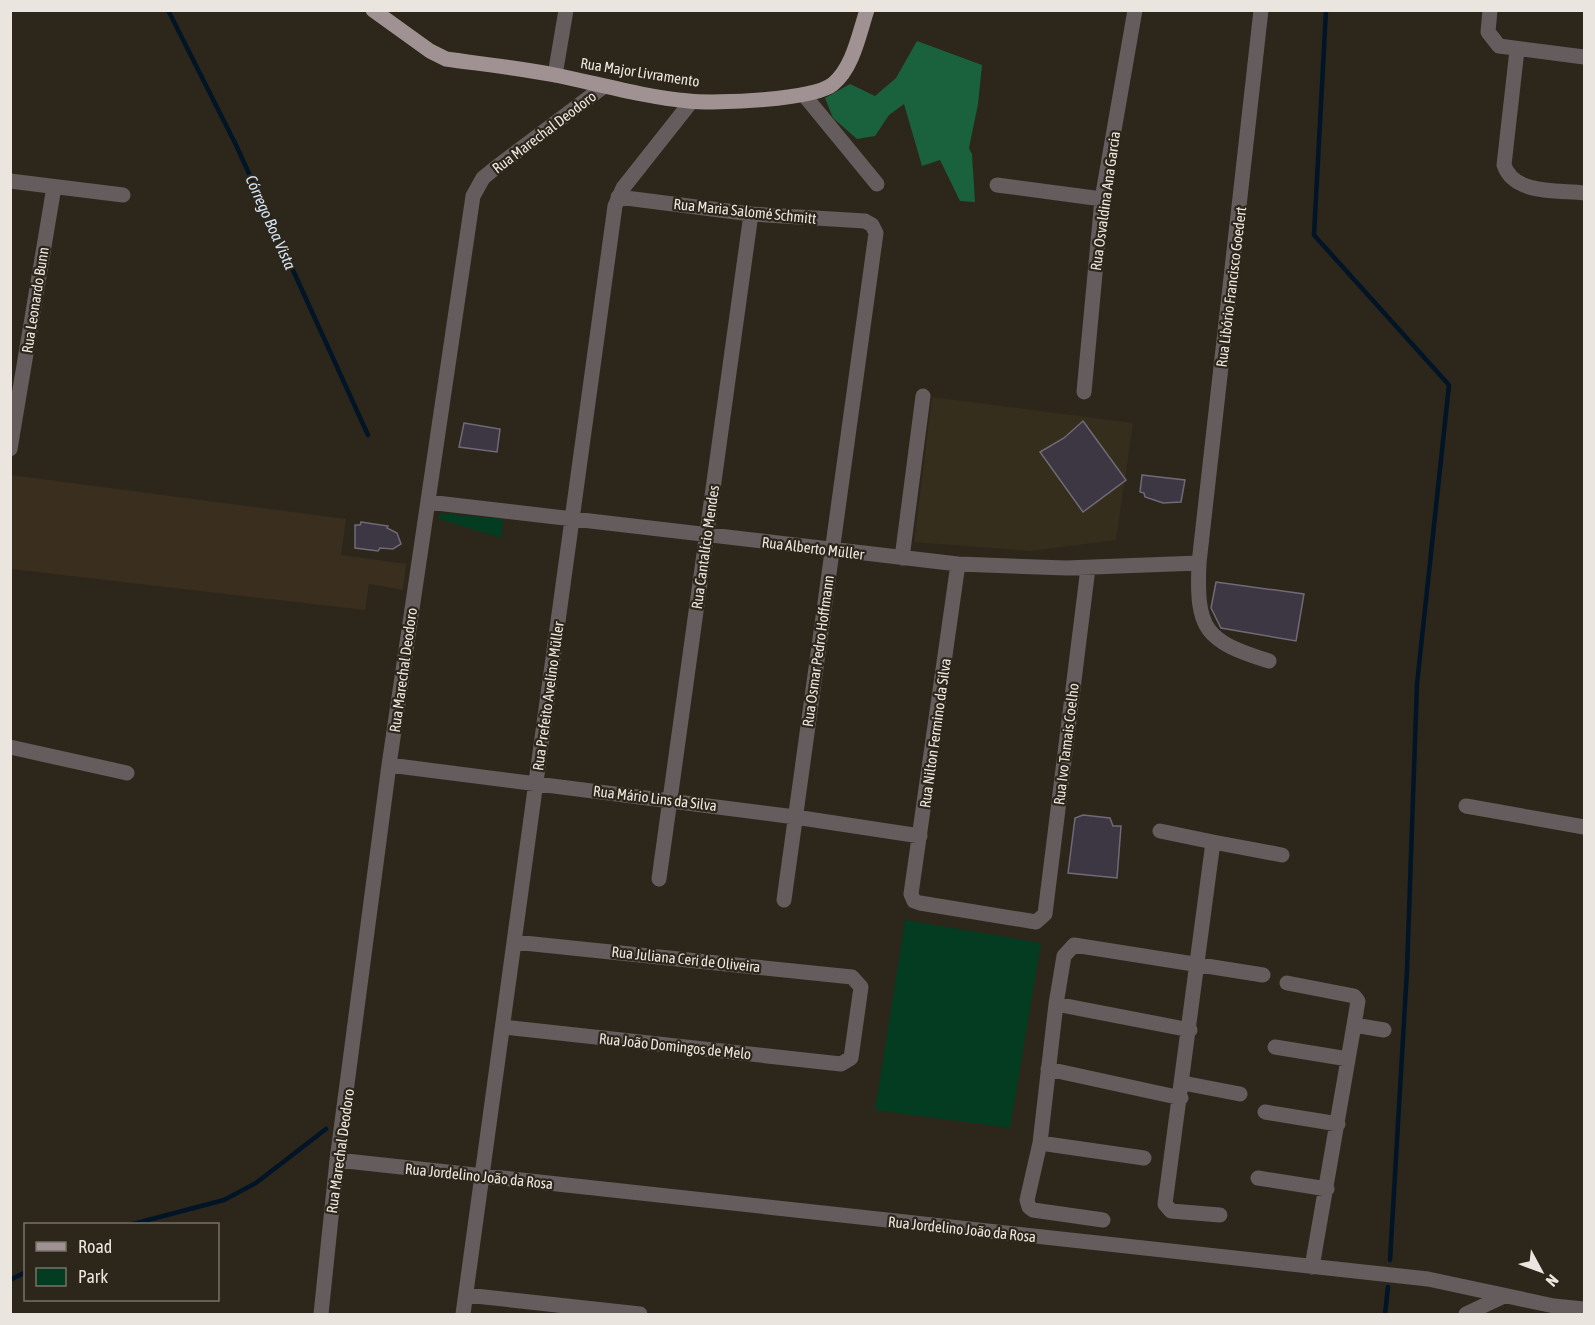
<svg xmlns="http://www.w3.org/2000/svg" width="1595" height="1325" font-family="'Asap Condensed',sans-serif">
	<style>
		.built { fill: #3a2f1f }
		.education { fill: #352e1d }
		.green { fill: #033c21 }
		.forest { fill: #1a623d }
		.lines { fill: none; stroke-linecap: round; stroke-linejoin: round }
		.stream { stroke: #011527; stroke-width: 4.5 }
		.building { fill: #3d3743; stroke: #706a77; stroke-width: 1.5 }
		.minor { stroke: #645c5d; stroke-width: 15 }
		.major { stroke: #a09192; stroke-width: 15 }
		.labels { text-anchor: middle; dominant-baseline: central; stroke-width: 4.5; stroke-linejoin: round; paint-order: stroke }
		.street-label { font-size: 15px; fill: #eae5de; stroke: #2d261b }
		.water-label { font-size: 16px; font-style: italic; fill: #d4e6f6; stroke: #2d261b }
	</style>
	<rect width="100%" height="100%" fill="#2d261b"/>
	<path class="built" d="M11 475 346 519 341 555 406 564 403 590 369 584 365 610 11 569Z"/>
	<path class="education" d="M932 397 1133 423 1116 540 1030 551 914 542Z"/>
	<path class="green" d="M439 513 503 519 501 538 439 519Z
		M905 920 1041 943 1010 1128 875 1110Z"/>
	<path class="forest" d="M917 41 982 65 978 104 969 148 972 154 975 202 960 201 940 160 922 166 904 104 889 115 875 136 857 139 833 118 825 98 850 84 875 96 896 78Z"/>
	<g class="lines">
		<path class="stream" d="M168 10 236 145 368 435
			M1326 10 1314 235 1449 385 1417 684 1407 970 1390 1260
			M133 1224 224 1200 256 1183 326 1129
			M10 1280 26 1272
			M1385 1314 1388 1287"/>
	</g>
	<path class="building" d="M1083 421 1126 480 1083 512 1040 452 1064 438Z
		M464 423 500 429 497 452 459 447Z
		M1142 475 1185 480 1181 502 1163 503 1145 497 1144 493 1140 492Z
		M361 522 388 526 387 528 397 533 401 544 393 549 380 548 378 551 355 548V525H360Z
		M1216 582 1304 594 1296 641 1221 628 1211 608Z
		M1083 815 1110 818 1113 826H1121L1117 878 1068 873 1075 818Z"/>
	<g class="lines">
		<path class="minor" d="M1261 10 1199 563C1196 630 1205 641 1269 661
			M1490 10 1488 32 1499 46 1584 57
			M1517 50 1504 165C1514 195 1558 190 1584 193
			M555 75 566 10
			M804 95 877 184
			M10 181 123 195
			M997 185 1102 199
			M618 197 751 214 865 221 872 225 876 233 784 900
			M1084 392 1102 199 1135 10
			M10 449 54 187
			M428 502 958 564 1066 568 1199 563
			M902 558 923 396
			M958 564 911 894 914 901 920 903 1036 922 1045 914 1088 568
			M10 747 127 773
			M389 765 795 817 920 836
			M1466 806 1584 827
			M1160 831 1213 842 1165 1204 1171 1211 1220 1215
			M1213 842 1282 855
			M659 879 751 214
			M1287 983 1354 996 1358 1001 1354 1025
			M1056 1004 1190 1030
			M503 1027 841 1064 851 1058 861 987 852 977 514 942
			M1275 1047 1348 1059
			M1048 1069 1181 1098
			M1183 1083 1240 1094
			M1265 1112 1338 1124
			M1040 1143 1144 1158
			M337 1160 1428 1279 1554 1306 1584 1309
			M1258 1178 1327 1189
			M1103 1220 1033 1210 1029 1207 1027 1200 1040 1143 1056 1004 1064 956 1074 945 1263 975
			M1312 1267 1354 1025 1384 1030
			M466 1295 640 1314
			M321 1314 337 1160 389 765 473 196 483 178 494 169 603 87
			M463 1314 615 206 623 188 691 102
			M1466 1314 1504 1296"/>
		<path class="major" d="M373 10 430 51 446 59C482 64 519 68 555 75 599 84 644 97 689 101 715 104 814 100 833 84 853 68 859 34 867 10"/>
	</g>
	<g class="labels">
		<g class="street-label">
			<text transform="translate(640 72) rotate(9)">Rua Major Livramento</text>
			<text transform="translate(544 132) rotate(-37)">Rua Marechal Deodoro</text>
			<text transform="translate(1105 201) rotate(-82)">Rua Osvaldina Ana Garcia</text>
			<text transform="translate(745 211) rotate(6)">Rua Maria Salomé Schmitt</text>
			<text transform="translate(1231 287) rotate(-83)">Rua Libório Francisco Goedert</text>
			<text transform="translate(35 300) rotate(-81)">Rua Leonardo Bunn</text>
			<text transform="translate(705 547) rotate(-82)">Rua Cantalício Mendes</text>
			<text transform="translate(813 548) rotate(7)">Rua Alberto Müller</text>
			<text transform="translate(818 651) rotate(-82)">Rua Osmar Pedro Hoffmann</text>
			<text transform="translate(403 670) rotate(-82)">Rua Marechal Deodoro</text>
			<text transform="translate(548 696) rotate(-82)">Rua Prefeito Avelino Müller</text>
			<text transform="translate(935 733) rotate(-82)">Rua Nilton Fermino da Silva</text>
			<text transform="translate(1066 744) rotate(-83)">Rua Ivo Tamais Coelho</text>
			<text transform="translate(655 798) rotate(7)">Rua Mário Lins da Silva</text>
			<text transform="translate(686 959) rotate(6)">Rua Juliana Ceri de Oliveira</text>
			<text transform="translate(675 1046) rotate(6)">Rua João Domingos de Melo</text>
			<text transform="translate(340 1151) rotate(-82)">Rua Marechal Deodoro</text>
			<text transform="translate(479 1176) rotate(6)">Rua Jordelino João da Rosa</text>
			<text transform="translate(962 1229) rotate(6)">Rua Jordelino João da Rosa</text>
		</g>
		<g class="water-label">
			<text transform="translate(271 222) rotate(66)">Córrego Boa Vista</text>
		</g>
	</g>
	<rect width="1595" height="1325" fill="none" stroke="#eae5de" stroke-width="24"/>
	<rect x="24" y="1223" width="195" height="78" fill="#2d261b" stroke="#797269" stroke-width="1.5"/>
	<rect x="36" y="1242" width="30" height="9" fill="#a09192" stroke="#797269" stroke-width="1.5"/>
	<text x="78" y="1253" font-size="18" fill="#eae5de">Road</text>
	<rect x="36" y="1268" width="30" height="18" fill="#033c21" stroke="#797269" stroke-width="1.5"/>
	<text x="78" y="1283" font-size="18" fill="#eae5de">Park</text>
	<g transform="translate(1541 1271) rotate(131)" stroke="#2d261b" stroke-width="4.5" paint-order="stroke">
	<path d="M0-4.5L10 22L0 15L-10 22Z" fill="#eae5de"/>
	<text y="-9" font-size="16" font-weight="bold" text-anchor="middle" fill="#eae5de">N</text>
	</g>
</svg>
